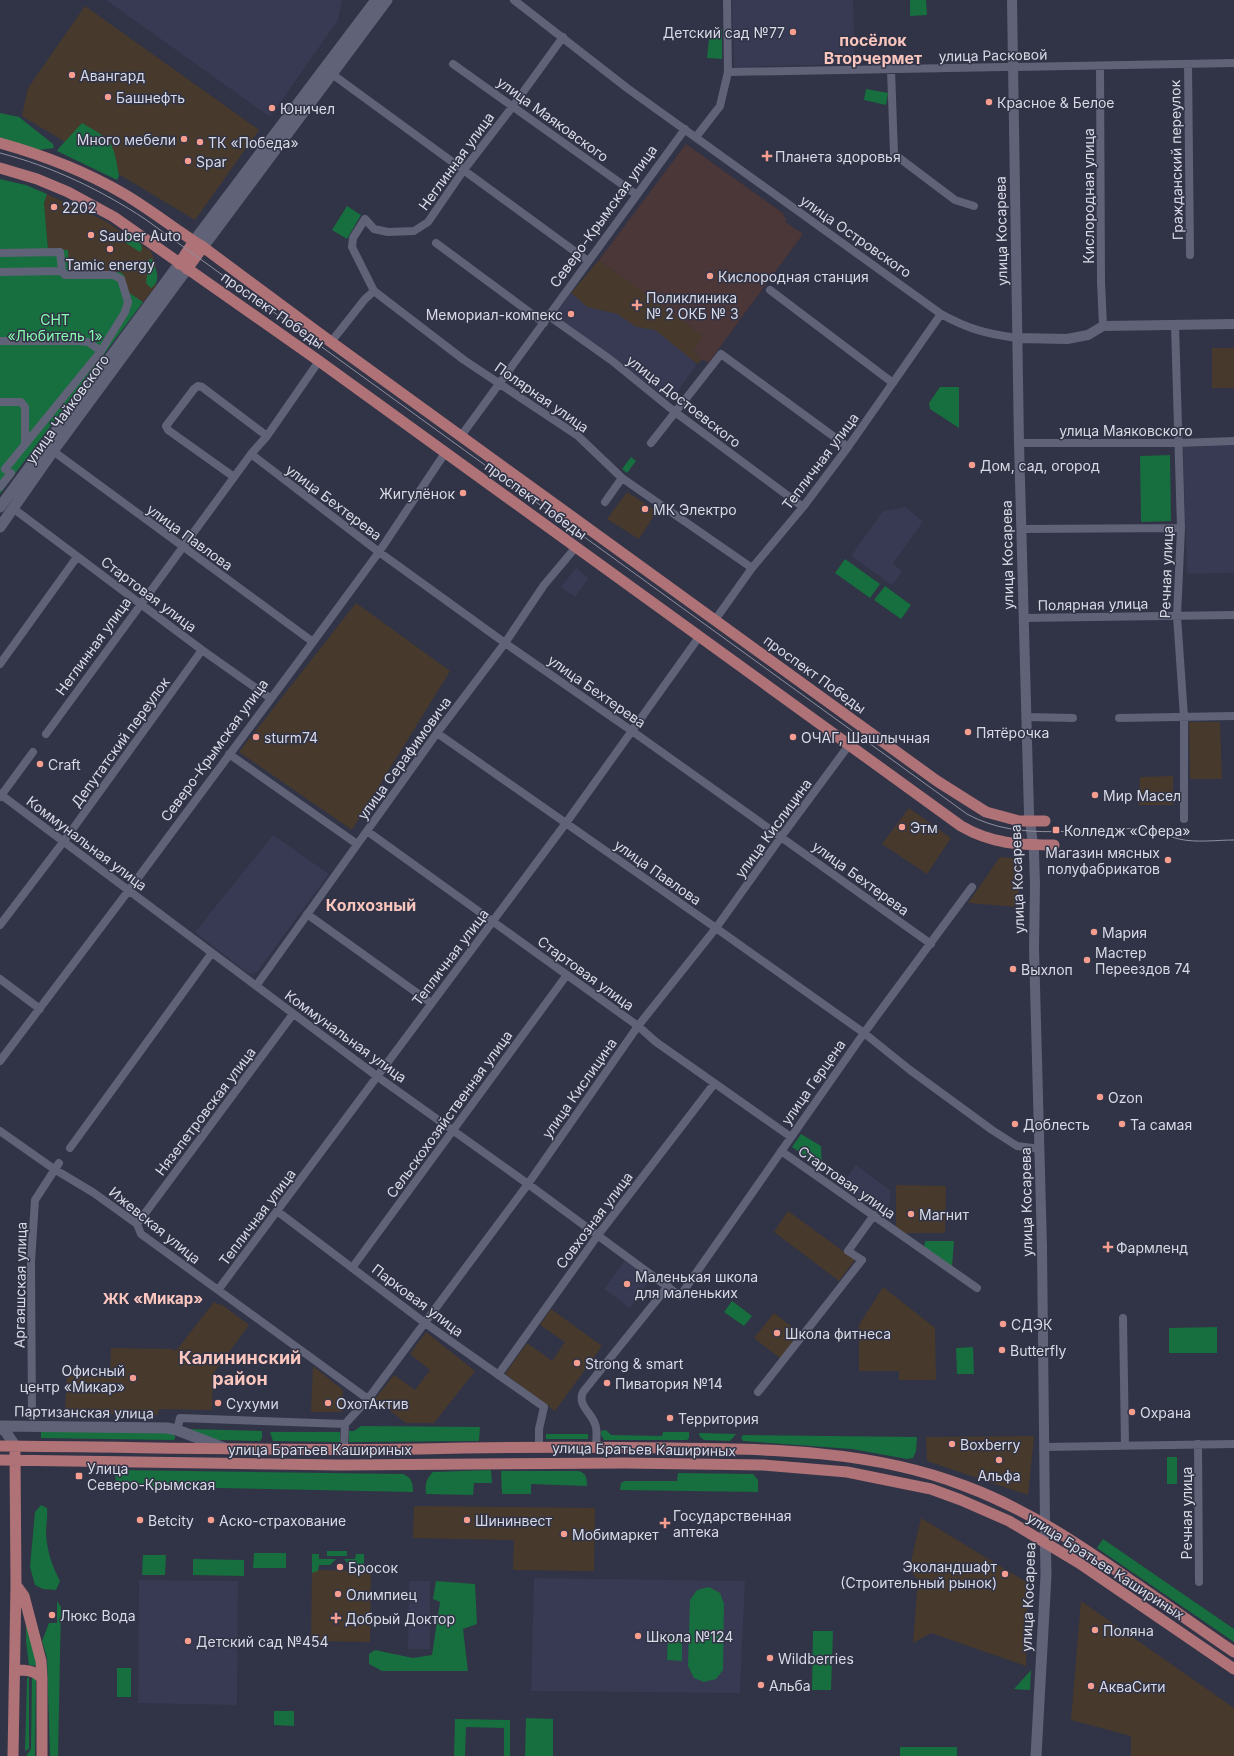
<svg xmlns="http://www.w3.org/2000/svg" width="1234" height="1756" font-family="Inter,sans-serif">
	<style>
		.commercial { fill: #473a2c }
		.built { fill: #383a53 }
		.medical { fill: #4b3638 }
		.green { fill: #176e3e }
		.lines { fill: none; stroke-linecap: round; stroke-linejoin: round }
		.minor { stroke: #606277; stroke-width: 8 }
		.tertiary { stroke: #606277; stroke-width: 10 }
		.secondary { stroke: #606277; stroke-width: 11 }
		.primary { stroke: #af7276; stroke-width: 11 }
		.tram { stroke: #8e909f; stroke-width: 1 }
		.poi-dot { fill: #f59d8f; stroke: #313346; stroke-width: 1.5 }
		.labels { text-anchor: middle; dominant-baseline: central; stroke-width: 3; stroke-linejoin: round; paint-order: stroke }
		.poi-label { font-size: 14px; fill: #d8dae6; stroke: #313346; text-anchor: start }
		.street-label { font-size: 14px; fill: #d8dae6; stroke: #313346 }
		.park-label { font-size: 14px; fill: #86fdaf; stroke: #313346 }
		.neighbourhood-label { font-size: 15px; font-weight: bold; fill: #fac6be; stroke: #313346 }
		.quarter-label { font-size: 16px; font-weight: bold; fill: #fac6be; stroke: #313346 }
		.district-label { font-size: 18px; font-weight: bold; fill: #fac6be; stroke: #313346 }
	</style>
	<rect width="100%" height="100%" fill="#313346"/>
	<path class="commercial" d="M85 6 259 130 195 220 22 116 28 88Z
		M47 194 105 221 151 251 156 266V286L143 302 128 292 69 273 48 250 44 203Z
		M599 260 704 336 694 351 702 360 697 364 655 330 636 327 617 314 587 307 571 293Z
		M1212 348H1234V388H1212Z
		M627 492 657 511 639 539 607 519Z
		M356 603 450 671 352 830 239 752Z
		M1189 722H1220L1222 779H1190Z
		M1173 776V805H1139L1140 777Z
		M909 808 951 838 927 874 882 844Z
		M1000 857 1020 859 1018 907 968 903Z
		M896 1185 946 1186 945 1233H903L896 1228Z
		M788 1211 855 1260 839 1281 774 1232Z
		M883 1287 935 1328 936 1380H899V1371H859V1325Z
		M214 1302 219 1305 221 1304 249 1325 213 1374 212 1410 159 1409 158 1415 65 1413 67 1376H110L111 1348 173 1349 176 1351Z
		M551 1309 602 1346 555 1411 505 1374 527 1343 552 1361 565 1342 540 1325Z
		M774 1313 800 1333 780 1358 754 1338Z
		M426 1332 475 1371 434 1423H406L375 1399 394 1375 415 1390 430 1370 410 1354Z
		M313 1366 343 1390 342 1412H311Z
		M1034 1436 1028 1495 927 1461 926 1437Z
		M414 1506 595 1508 594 1571 513 1570 514 1540 413 1538Z
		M921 1518 1028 1583 1026 1666 931 1633 913 1643 918 1580 909 1570Z
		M312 1570 371 1571 370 1642 311 1641Z
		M1081 1601 1234 1708V1756H1131V1736L1071 1720Z"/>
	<path class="built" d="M106 0H342L338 20 270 117Z
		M732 0H853L855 64 734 67Z
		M571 293 587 307 617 314 636 327 655 330 697 364 671 401 554 316Z
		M1234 445V573L1187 574 1183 447Z
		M906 507 923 522 893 563 902 572 892 585 851 556 883 511Z
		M576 568 589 578 575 597 561 587Z
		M273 835 329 874 257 972 249 974 195 932Z
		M856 1165 891 1191 889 1205 883 1216 840 1186Z
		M625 1260 650 1279 630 1308 604 1289Z
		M534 1578 745 1581 740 1693 531 1691Z
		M139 1580 238 1581 237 1705 138 1703Z
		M409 1581H430V1649H408Z"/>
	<path class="medical" d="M686 144 784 214 783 216 787 219 785 222 803 234 709 362 702 360 694 351 703 336 599 260Z"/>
	<path class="green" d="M910 0H926L927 15 910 16Z
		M710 29H722V59L707 58Z
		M866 89 888 93 886 105 864 100Z
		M0 113 19 117 53 144 54 148 38 150 0 138Z
		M82 123C113 141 113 140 119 176L117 180 57 151 59 148Z
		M0 179 26 185 47 194 44 203 48 250H68L69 273 120 272 124 275 128 292 143 302 0 494Z
		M347 206 361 215 347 239 332 230Z
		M124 232 141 244 142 249 140 252 126 243 123 234Z
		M149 259H152C156 268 162 282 151 288L146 283Z
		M940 387H959V428L930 409 929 403Z
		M1170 455 1171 521 1141 522 1140 456Z
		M631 457 636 461 627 473 622 469Z
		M845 559 880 584 870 598 835 573Z
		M885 586 911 605 901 619 874 600Z
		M801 1134 821 1146 822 1168 792 1147Z
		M925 1241H954L952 1267 924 1248Z
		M732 1301 752 1316 744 1326 724 1312Z
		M1217 1327V1353H1169V1328Z
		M973 1347 974 1374H957L956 1348Z
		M361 1426 480 1427 479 1441 349 1442V1431H354Z
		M188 1429 262 1431V1438L260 1441 218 1440Z
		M606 1430 611 1435 662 1436 663 1432H689V1438L687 1440H604L601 1435V1431Z
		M41 1431 170 1433 175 1436V1438L174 1440 41 1438Z
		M270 1432H340V1442L273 1441Z
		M699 1433 736 1434 730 1441 704 1440 700 1437Z
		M546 1434H588V1439H546Z
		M743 1435 917 1437 916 1451 913 1458 907 1459 852 1449 743 1441 741 1438Z
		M1167 1457H1177V1484H1167Z
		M120 1470 403 1474C412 1478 413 1483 413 1492L119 1486 116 1485 115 1472Z
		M491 1470 492 1483H474L473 1495 426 1494C425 1484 426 1479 433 1472Z
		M501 1471H578C586 1473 587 1477 587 1486L531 1484V1494H502Z
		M678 1473 753 1474 758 1480V1492L620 1490 621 1483 625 1481H677Z
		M41 1505 47 1508C48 1517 46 1525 46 1533 47 1551 52 1566 60 1581L56 1590 43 1589 35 1585 30 1567 35 1512Z
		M1103 1539 1234 1629V1642L1097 1548Z
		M327 1551H347V1556H327Z
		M254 1553H286V1568H253Z
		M312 1554H319V1559H336L330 1565H319L318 1571 312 1573Z
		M356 1554H364V1571L361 1570 360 1565H355V1562H353V1565H349L344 1559H355Z
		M143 1555H166L165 1575H142Z
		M193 1559 244 1560V1576L193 1575Z
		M436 1581 475 1584 477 1624 463 1629 468 1671H382L369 1664V1654L375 1650 413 1658 432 1655 440 1602 433 1599Z
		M709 1587 720 1593 724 1604 723 1670 716 1679 704 1682 694 1678 688 1666 690 1600 697 1590Z
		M57 1601 61 1607 58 1756H50L47 1658 42 1641 49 1623H57Z
		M26 1617 36 1661V1666L29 1665 26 1642Z
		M813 1631H833L831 1690H812Z
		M668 1637H682V1661L667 1660Z
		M117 1668H131V1697H117Z
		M1031 1670 1030 1690 1014 1689Z
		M29 1675V1749L25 1751 27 1679Z
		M32 1675 36 1679 35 1756H26L31 1749Z
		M274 1711H294V1726L274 1725Z
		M526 1718 553 1719V1756H525Z
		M455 1719 510 1720V1756H504V1728L466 1727 465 1756H454Z
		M900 1747H957V1756H900Z"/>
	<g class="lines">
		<path class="minor" d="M514 0 627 88 941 314C968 329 987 334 1017 338
			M453 64 637 195
			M1188 64 1190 255
			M1100 66 1101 282 1103 326
			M891 69 894 154 955 200 974 206
			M728 72 1234 63
			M332 74 588 261
			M696 137 720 106 728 72 727 0
			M436 243 544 323
			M0 253 60 252 62 271
			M0 272 62 271
			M770 290 893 383
			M374 291 464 360 578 436 622 478 752 568
			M549 316 611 360 675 412 803 507
			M1175 325 1181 528 1177 616 1184 717V819
			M0 341H79L88 342 101 351
			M331 342 365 299 374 291 352 247 353 238 365 219 374 229 388 232 414 231 428 222 463 171 513 106 563 37
			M0 402H21L25 407V444
			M461 436 685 129
			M651 443 721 354 848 447
			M1019 443H1179L1234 441
			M53 451 313 642
			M251 454 379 552 505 643 632 731 931 944
			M234 477 168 430 166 426 194 389 198 386 202 387 267 436
			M0 487 11 473 5 469 101 351 125 312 128 302 121 279 113 275H65L62 271
			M605 502 622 478
			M14 509 202 650 270 698
			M1022 529 1181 528
			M1024 618 1234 615
			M715 620 752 568 803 507 848 447 941 314
			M0 664 77 557
			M1027 717 1073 718
			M1119 718 1234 716
			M437 733 716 928 864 1033 910 1070 992 1130 1017 1146 1040 1149
			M46 734 251 454 267 436 319 361
			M229 754 357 844
			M0 794 378 1077 528 1184 680 1296 864 1033 972 887
			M0 797 33 752
			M367 831 638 1026 656 1042 791 1137
			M307 914 431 1003
			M0 925 64 841 202 650
			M0 979 40 1009
			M256 986 437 733 505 643 544 585 576 547
			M0 1061 129 890 313 642 379 552 445 453
			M0 1131 54 1169 94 1193 137 1224 141 1234 368 1399
			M70 1148 211 954
			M781 1151 977 1288
			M277 1211 425 1323 544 1407 539 1429V1447
			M137 1224 293 1014
			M352 1268 566 976
			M218 1290 566 823 699 637
			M1123 1318 1125 1445
			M498 1375 598 1235 714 1084
			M758 1392 862 1260 848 1251 874 1215
			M32 1416 31 1262 35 1200 59 1163
			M177 1430 180 1418 345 1424
			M1198 1444 1199 1582
			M596 1447C596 1440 598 1430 595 1424 591 1412 577 1405 583 1392L668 1286
			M1044 1447 1234 1444
			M344 1450 345 1424 368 1399 528 1184 638 1026 716 928 781 837 849 745"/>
		<path class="tertiary" d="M1012 0 1019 443 1029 814 1034 852 1035 885 1034 948 1042 1247 1045 1524
			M1017 338 1067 339 1088 335 1103 326 1234 324"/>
		<path class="secondary" d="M194 241 376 0
			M203 247 387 0
			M0 507 179 264
			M0 527 53 451 187 269
			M0 1426 167 1428 177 1430 224 1448
			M0 1428 6 1432 15 1446
			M1036 1756 1046 1575 1045 1524"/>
		<path class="primary" d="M0 143C43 155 85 171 124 194 151 210 176 230 203 247L331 342 937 781 986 812 1019 821H1045
			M0 168 37 179 68 192 114 217 319 361 961 826C992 844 1019 845 1054 845
			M179 264 194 241
			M187 269 203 247
			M0 1446C140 1447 280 1451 420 1449 504 1447 588 1447 672 1448 771 1449 872 1450 965 1486 1027 1509 1080 1545 1133 1582 1167 1605 1200 1629 1234 1652
			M0 1460 340 1465 624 1463 763 1465 847 1472 931 1489 961 1500 1009 1521 1079 1563 1234 1669
			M15 1670C26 1670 34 1670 42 1678L41 1661 24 1596 16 1585
			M13 1756 16 1585 15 1453
			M42 1756V1678"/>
		<path class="tram" d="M0 153C51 166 101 190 145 219L967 814C1021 844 1085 826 1144 829 1156 830 1167 836 1179 839 1196 843 1216 840 1234 840"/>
	</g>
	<g class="poi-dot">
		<circle cx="793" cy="32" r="4"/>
		<circle cx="72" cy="75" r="4"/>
		<circle cx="108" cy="97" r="4"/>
		<circle cx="989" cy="102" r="4"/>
		<circle cx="272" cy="108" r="4"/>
		<circle cx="184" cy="139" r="4"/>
		<circle cx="200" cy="142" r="4"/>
		<path d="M765 150h4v4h4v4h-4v4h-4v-4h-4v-4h4z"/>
		<circle cx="188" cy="161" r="4"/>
		<circle cx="54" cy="207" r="4"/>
		<circle cx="91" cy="235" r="4"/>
		<circle cx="110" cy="249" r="4"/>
		<circle cx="710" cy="276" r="4"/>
		<path d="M635 299h4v4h4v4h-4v4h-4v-4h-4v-4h4z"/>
		<circle cx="571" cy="314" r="4"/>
		<circle cx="972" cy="465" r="4"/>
		<circle cx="463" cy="493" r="4"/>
		<circle cx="645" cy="509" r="4"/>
		<circle cx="968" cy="732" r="4"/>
		<circle cx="256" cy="737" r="4"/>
		<circle cx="793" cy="737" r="4"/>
		<circle cx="40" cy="764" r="4"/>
		<circle cx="1095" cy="795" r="4"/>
		<circle cx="902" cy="827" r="4"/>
		<rect x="1052" y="826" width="8" height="8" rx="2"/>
		<circle cx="1168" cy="860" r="4"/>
		<circle cx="1094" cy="932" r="4"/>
		<circle cx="1087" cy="960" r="4"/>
		<circle cx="1013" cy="969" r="4"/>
		<circle cx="1100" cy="1097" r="4"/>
		<circle cx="1015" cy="1124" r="4"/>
		<circle cx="1122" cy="1124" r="4"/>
		<circle cx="911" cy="1214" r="4"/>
		<path d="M1106 1241h4v4h4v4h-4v4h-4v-4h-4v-4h4z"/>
		<circle cx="627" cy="1284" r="4"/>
		<circle cx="1003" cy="1324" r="4"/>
		<circle cx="777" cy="1333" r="4"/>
		<circle cx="1002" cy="1350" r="4"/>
		<circle cx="577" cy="1363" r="4"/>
		<circle cx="133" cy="1378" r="4"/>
		<circle cx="607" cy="1383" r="4"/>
		<circle cx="218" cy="1403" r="4"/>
		<circle cx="328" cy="1403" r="4"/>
		<circle cx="1132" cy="1412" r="4"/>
		<circle cx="670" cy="1418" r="4"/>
		<circle cx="952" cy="1444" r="4"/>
		<circle cx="999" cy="1460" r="4"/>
		<rect x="75" y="1472" width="8" height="8" rx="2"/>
		<circle cx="140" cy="1520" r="4"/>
		<circle cx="211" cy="1520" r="4"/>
		<circle cx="467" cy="1520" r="4"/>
		<path d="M663 1517h4v4h4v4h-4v4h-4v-4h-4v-4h4z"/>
		<circle cx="564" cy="1534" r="4"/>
		<circle cx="340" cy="1567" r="4"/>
		<circle cx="1005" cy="1574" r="4"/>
		<circle cx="338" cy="1594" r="4"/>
		<circle cx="52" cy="1615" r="4"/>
		<path d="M334 1612h4v4h4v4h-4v4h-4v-4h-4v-4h4z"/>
		<circle cx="1095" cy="1630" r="4"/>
		<circle cx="638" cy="1636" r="4"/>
		<circle cx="188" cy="1641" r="4"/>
		<circle cx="770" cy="1658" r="4"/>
		<circle cx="761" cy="1685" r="4"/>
		<circle cx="1091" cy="1686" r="4"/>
	</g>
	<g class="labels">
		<g class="poi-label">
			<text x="785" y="32" text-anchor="end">Детский сад №77</text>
			<text x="80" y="75">Авангард</text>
			<text x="116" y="97">Башнефть</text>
			<text x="997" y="102">Красное &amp; Белое</text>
			<text x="280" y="108">Юничел</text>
			<text x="176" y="139" text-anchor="end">Много мебели</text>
			<text x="208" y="142">ТК «Победа»</text>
			<text x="775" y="156">Планета здоровья</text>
			<text x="196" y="161">Spar</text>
			<text x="62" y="207">2202</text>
			<text x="99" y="235">Sauber Auto</text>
			<text x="110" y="264" text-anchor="middle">Tamic energy</text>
			<text x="718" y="276">Кислородная станция</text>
			<text x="646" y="297">Поликлиника<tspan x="646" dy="16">№ 2 ОКБ № 3</tspan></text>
			<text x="563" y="314" text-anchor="end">Мемориал-компекс</text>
			<text x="980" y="465">Дом, сад, огород</text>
			<text x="455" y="493" text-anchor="end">Жигулёнок</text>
			<text x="653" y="509">МК Электро</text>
			<text x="976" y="732">Пятёрочка</text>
			<text x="264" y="737">sturm74</text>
			<text x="801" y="737">ОЧАГ, Шашлычная</text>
			<text x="48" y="764">Craft</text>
			<text x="1103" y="795">Мир Масел</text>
			<text x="910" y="827">Этм</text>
			<text x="1064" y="830">Колледж «Сфера»</text>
			<text x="1160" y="852" text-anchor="end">Магазин мясных<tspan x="1160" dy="16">полуфабрикатов</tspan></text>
			<text x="1102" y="932">Мария</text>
			<text x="1095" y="952">Мастер<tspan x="1095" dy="16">Переездов 74</tspan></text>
			<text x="1021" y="969">Выхлоп</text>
			<text x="1108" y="1097">Ozon</text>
			<text x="1023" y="1124">Доблесть</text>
			<text x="1130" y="1124">Та самая</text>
			<text x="919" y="1214">Магнит</text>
			<text x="1116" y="1247">Фармленд</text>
			<text x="635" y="1276">Маленькая школа<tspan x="635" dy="16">для маленьких</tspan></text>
			<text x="1011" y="1324">СДЭК</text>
			<text x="785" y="1333">Школа фитнеса</text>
			<text x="1010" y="1350">Butterfly</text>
			<text x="585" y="1363">Strong &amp; smart</text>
			<text x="125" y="1370" text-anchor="end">Офисный<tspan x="125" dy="16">центр «Микар»</tspan></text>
			<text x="615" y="1383">Пиватория №14</text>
			<text x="226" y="1403">Сухуми</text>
			<text x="336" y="1403">ОхотАктив</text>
			<text x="1140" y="1412">Охрана</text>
			<text x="678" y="1418">Территория</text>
			<text x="960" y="1444">Boxberry</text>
			<text x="87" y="1468">Улица<tspan x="87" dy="16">Северо-Крымская</tspan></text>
			<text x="999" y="1475" text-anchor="middle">Альфа</text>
			<text x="673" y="1515">Государственная<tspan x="673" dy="16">аптека</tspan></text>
			<text x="148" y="1520">Betcity</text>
			<text x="219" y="1520">Аско-страхование</text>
			<text x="475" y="1520">Шининвест</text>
			<text x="572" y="1534">Мобимаркет</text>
			<text x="997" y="1566" text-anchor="end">Эколандшафт<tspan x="997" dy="16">(Строительный рынок)</tspan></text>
			<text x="348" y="1567">Бросок</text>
			<text x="346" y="1594">Олимпиец</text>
			<text x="60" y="1615">Люкс Вода</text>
			<text x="345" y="1618">Добрый Доктор</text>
			<text x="1103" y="1630">Поляна</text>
			<text x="646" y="1636">Школа №124</text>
			<text x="196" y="1641">Детский сад №454</text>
			<text x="778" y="1658">Wildberries</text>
			<text x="769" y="1685">Альба</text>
			<text x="1099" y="1686">АкваСити</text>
		</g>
		<g class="street-label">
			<text transform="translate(993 55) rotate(-1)">улица Расковой</text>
			<text transform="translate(553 119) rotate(36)">улица Маяковского</text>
			<text transform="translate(1176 160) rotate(-91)">Гражданский переулок</text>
			<text transform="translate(456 161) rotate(-54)">Неглинная улица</text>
			<text transform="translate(1088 196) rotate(-90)">Кислородная улица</text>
			<text transform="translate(603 216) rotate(-54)">Северо-Крымская улица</text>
			<text transform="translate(1001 231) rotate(-91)">улица Косарева</text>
			<text transform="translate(856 236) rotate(35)">улица Островского</text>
			<text transform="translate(273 310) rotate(35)">проспект Победы</text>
			<text transform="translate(542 397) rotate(35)">Полярная улица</text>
			<text transform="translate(684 401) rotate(38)">улица Достоевского</text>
			<text transform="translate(67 409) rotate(-54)">улица Чайковского</text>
			<text x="1126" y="430">улица Маяковского</text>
			<text transform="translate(820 461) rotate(-53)">Тепличная улица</text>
			<text transform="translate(536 500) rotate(36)">проспект Победы</text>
			<text transform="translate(334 502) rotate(37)">улица Бехтерева</text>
			<text transform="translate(190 537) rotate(36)">улица Павлова</text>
			<text transform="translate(1007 555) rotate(-91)">улица Косарева</text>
			<text transform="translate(1166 572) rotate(-88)">Речная улица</text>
			<text transform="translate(149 594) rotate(37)">Стартовая улица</text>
			<text transform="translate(1093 604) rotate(-1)">Полярная улица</text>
			<text transform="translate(93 646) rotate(-54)">Неглинная улица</text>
			<text transform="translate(815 674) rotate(36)">проспект Победы</text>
			<text transform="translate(597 691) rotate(35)">улица Бехтерева</text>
			<text transform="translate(120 742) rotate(-54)">Депутатский переулок</text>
			<text transform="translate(214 750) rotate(-54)">Северо-Крымская улица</text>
			<text transform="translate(404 758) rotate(-54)">улица Серафимовича</text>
			<text transform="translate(773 828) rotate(-54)">улица Кислицина</text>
			<text transform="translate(87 843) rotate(37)">Коммунальная улица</text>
			<text transform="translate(658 872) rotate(35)">улица Павлова</text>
			<text transform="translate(861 878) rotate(36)">улица Бехтерева</text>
			<text transform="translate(1017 879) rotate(-92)">улица Косарева</text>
			<text transform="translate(450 957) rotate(-53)">Тепличная улица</text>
			<text transform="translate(586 973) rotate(36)">Стартовая улица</text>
			<text transform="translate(346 1036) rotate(36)">Коммунальная улица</text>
			<text transform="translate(813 1082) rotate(-55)">улица Герцена</text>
			<text transform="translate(579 1088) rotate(-55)">улица Кислицина</text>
			<text transform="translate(205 1111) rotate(-53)">Нязепетровская улица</text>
			<text transform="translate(449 1114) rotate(-54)">Сельскохозяйственная улица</text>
			<text transform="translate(847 1182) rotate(35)">Стартовая улица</text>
			<text transform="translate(1026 1202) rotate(-91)">улица Косарева</text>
			<text transform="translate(257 1217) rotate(-53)">Тепличная улица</text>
			<text transform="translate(594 1220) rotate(-53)">Совхозная улица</text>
			<text transform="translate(155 1225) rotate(39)">Ижевская улица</text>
			<text transform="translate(20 1285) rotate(-89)">Аргаяшская улица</text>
			<text transform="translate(418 1300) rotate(37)">Парковая улица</text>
			<text transform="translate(84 1412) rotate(1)">Партизанская улица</text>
			<text x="320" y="1449">улица Братьев Кашириных</text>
			<text transform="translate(644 1449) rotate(1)">улица Братьев Кашириных</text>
			<text transform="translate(1186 1513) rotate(-90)">Речная улица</text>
			<text transform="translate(1106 1566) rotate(33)">улица Братьев Кашириных</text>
			<text transform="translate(1028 1597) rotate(-88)">улица Косарева</text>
		</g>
		<g class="park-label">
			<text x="55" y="319">СНТ<tspan x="55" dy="16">«Любитель 1»</tspan></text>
		</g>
		<g class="neighbourhood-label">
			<text x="153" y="1298">ЖК «Микар»</text>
		</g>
		<g class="quarter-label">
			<text x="873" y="40">посёлок<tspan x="873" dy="18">Вторчермет</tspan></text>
			<text x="371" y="905">Колхозный</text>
		</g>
		<g class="district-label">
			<text x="240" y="1357">Калининский<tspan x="240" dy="21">район</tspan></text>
		</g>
	</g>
</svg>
